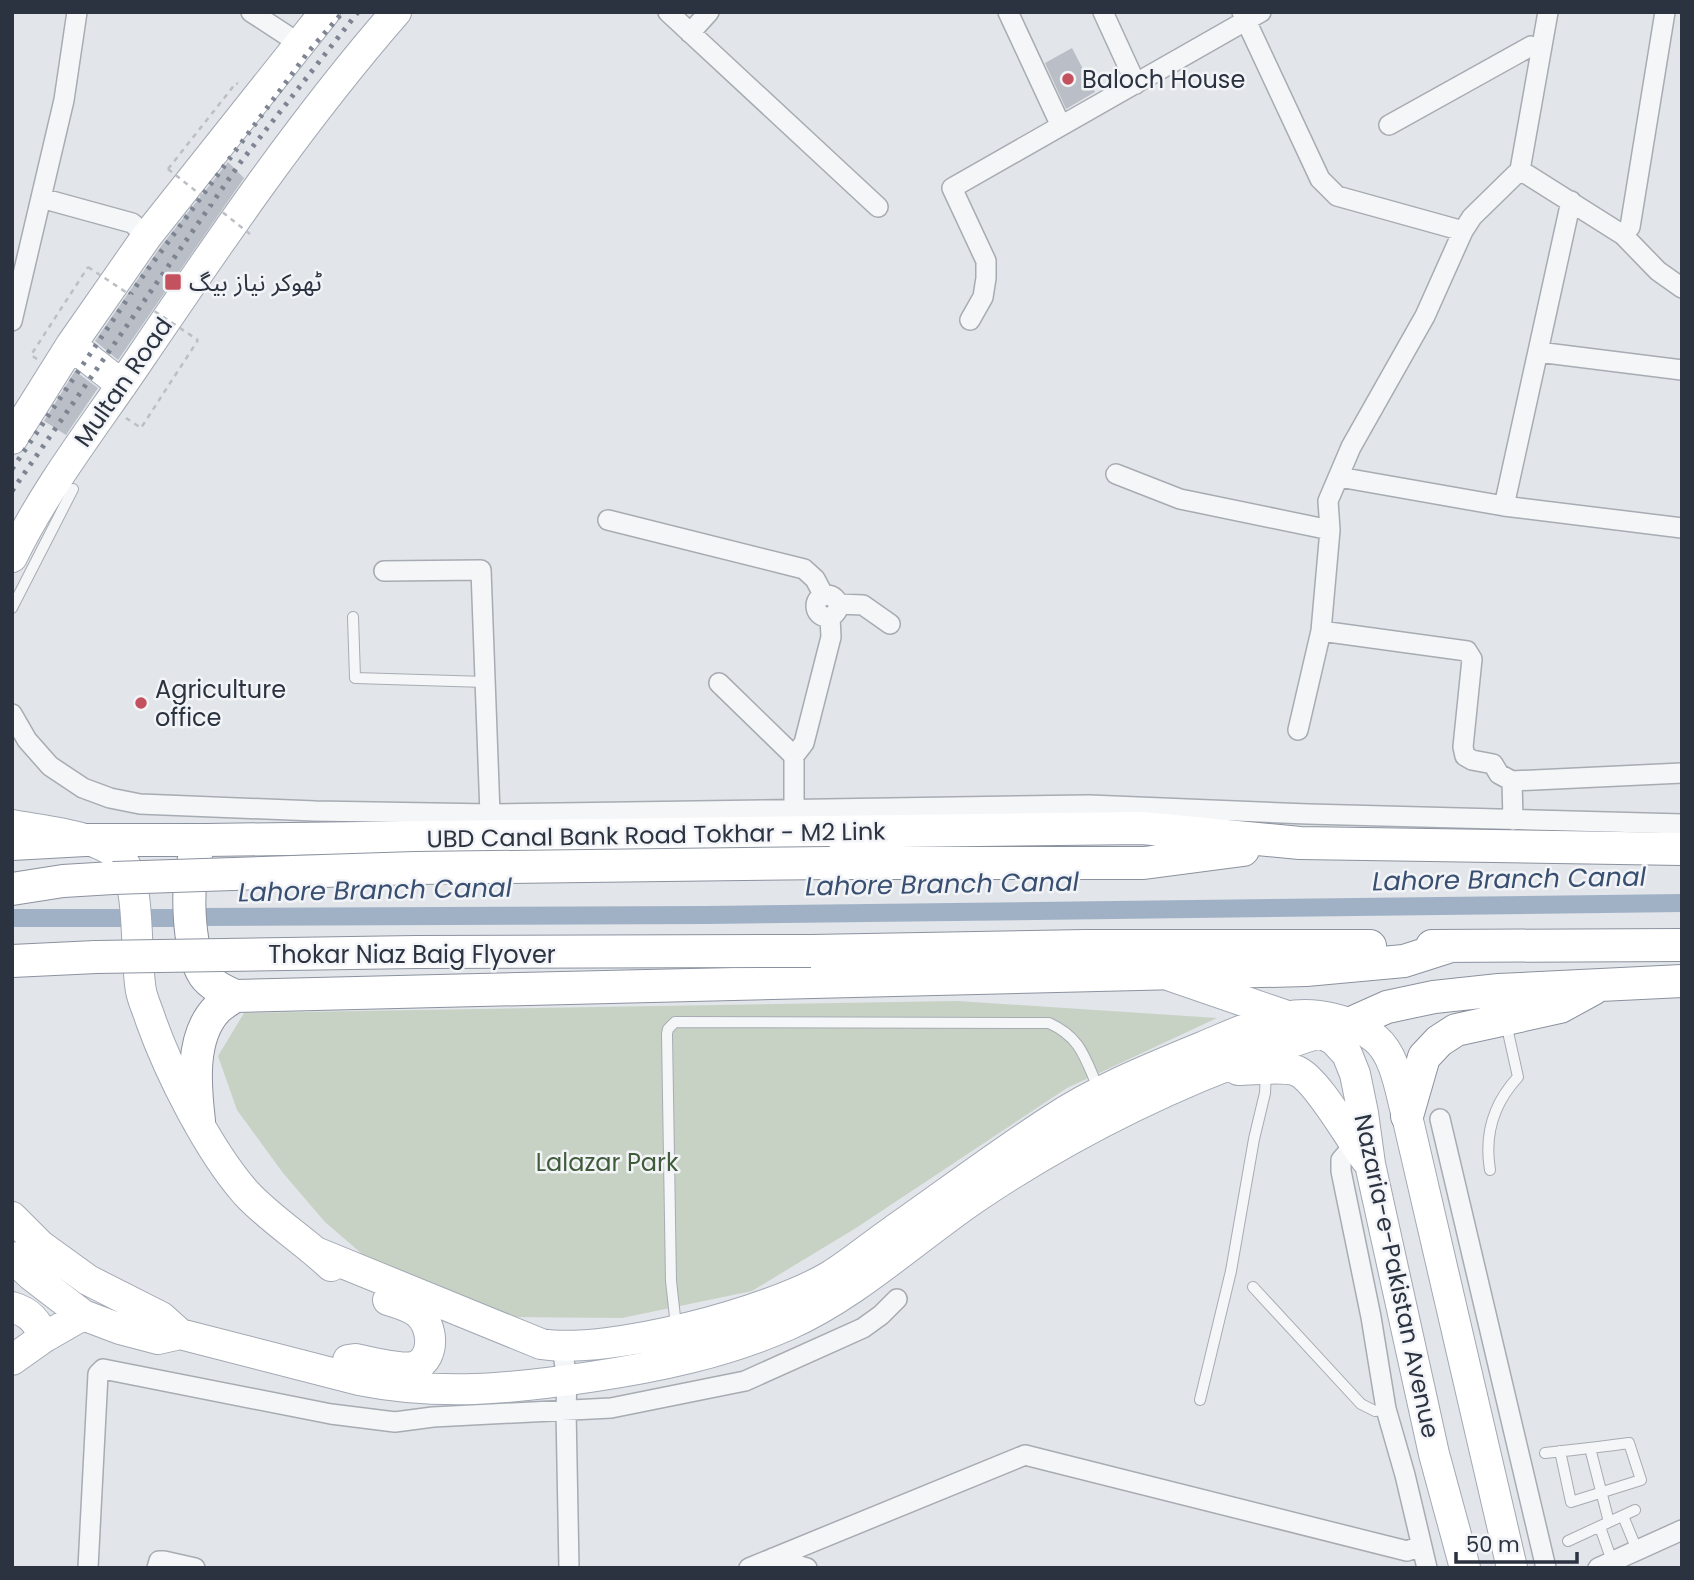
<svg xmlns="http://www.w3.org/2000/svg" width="1694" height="1580" font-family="Poppins,'Noto Sans Arabic',sans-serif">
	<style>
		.green { fill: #c7d2c4 }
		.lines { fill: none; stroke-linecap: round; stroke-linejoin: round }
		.canal { stroke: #a0b1c6; stroke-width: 18 }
		.building { fill: #babec6 }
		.service-casing { stroke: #a7acb3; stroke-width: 12 }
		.minor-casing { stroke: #a7acb3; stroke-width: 22 }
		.primary-casing { stroke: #a2a9b4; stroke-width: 32 }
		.trunk-casing { stroke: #8b929f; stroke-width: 34 }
		.path { stroke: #bcbfc4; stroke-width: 2.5; stroke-dasharray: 5 5; stroke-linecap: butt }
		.service { stroke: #f5f6f8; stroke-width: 10 }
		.minor { stroke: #f5f6f8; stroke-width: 19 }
		.primary { stroke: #fff; stroke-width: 30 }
		.trunk { stroke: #fff; stroke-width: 32 }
		.rail { stroke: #7d8492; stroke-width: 5; stroke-dasharray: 3.5 7; stroke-linecap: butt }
		.trunk-bridge-casing { stroke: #8b929f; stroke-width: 34; stroke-linecap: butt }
		.path-bridge { stroke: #bcbfc4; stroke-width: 2.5; stroke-dasharray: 5 5; stroke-linecap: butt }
		.trunk-bridge { stroke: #fff; stroke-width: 32 }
		.poi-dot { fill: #c4525e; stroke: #f2f4f7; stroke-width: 2.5 }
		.labels { text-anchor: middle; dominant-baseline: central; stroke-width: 5; stroke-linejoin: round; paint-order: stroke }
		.poi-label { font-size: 24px; fill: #2b3240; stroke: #f2f4f7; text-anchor: start }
		.street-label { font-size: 24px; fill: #2b3240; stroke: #f2f4f7 }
		.park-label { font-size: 24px; fill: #3f5b3a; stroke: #f2f4f7 }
		.water-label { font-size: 26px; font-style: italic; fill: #394f71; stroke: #f2f4f7 }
	</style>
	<rect width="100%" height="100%" fill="#e2e5e9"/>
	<path class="green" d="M957 1001 1217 1018 1067 1088 856 1228 752 1291 622 1318 503 1317 368 1259 325 1222 283 1173 237 1110 218 1056 244 1013Z"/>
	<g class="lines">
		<path class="canal" d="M202 917 706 915 1682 903
			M12 918H122
			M141 918H182"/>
	</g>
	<path class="building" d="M1072 48 1095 92 1066 109 1045 63Z
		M228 162 244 178 118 360 95 341 161 246Z
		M75 371 98 388 66 435 44 421Z"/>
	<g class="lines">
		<g class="service-casing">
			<path id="service" d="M12 608 73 489
				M353 617 355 678 486 682
				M1490 1170C1484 1134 1493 1104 1518 1077L1506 1023
				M1253 1287 1361 1404 1375 1411 1386 1409
				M676 1326 671 1281 667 1034 668 1029 675 1022 1049 1023C1082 1038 1085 1059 1099 1090
				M1200 1400 1231 1271 1254 1139 1265 1093 1266 1071
				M1590 1448 1609 1522
				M1545 1453C1573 1450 1601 1447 1629 1443L1641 1480 1571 1502 1560 1451
				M1623 1516 1637 1550
				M1600 1527 1612 1561
				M1568 1541 1635 1510"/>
		</g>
		<g class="minor-casing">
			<path id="minor" d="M251 12 300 44
				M668 12 878 207
				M1008 12 1061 126
				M1103 12 1136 84
				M1242 12 1320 179 1337 196 1463 231
				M690 33 709 12
				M1389 125 1531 46 1541 49
				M1520 170 1623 235 1658 271 1682 288
				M41 198 132 223 147 236
				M1623 235 1630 227 1665 12
				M970 320 983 297 986 278V261L952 188 1261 12
				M12 321 64 100 77 12
				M1538 352 1682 370
				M1116 474 1180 499 1330 530
				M1339 477 1504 506 1682 528
				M1504 506 1571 201
				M608 520 804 569 815 579 824 596
				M384 571 481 570 490 814
				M816 606a11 11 0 1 1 22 0a11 11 0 1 1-22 0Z
				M838 604 863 605 890 624
				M1321 631 1467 651 1472 659 1463 747 1465 756 1472 760 1493 764 1499 774 1512 781 1682 773
				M719 683 794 756
				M12 714 27 740 50 766 83 788 110 798 140 804 315 811 490 814 1089 805 1308 814 1682 824
				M1298 730 1321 631 1330 530 1328 501 1351 447 1425 316 1463 231 1472 217 1520 170 1548 12
				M1512 781 1513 820
				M794 809V756L804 743 831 637 830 617
				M1440 1119 1546 1568
				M1354 1145 1341 1160V1171L1371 1317 1386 1409 1405 1475 1427 1568
				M562 1347 567 1380 566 1410 569 1568
				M773 1558 807 1568
				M88 1568 98 1374 103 1369 331 1414 395 1422 433 1417 611 1408 745 1381 863 1328 881 1315 897 1299
				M157 1568 159 1561H164L195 1568
				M749 1568 1025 1455 1407 1551 1421 1546
				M1598 1568 1682 1530"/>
		</g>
		<g class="primary-casing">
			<path id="primary" d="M71 345 122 385
				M12 439 71 345 147 236 325 12
				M12 557C48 484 96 424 141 357 221 239 302 120 396 12
				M12 825C42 831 103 835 122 860 141 883 135 959 141 991 143 1001 148 1011 151 1021 170 1074 209 1151 246 1193 272 1221 304 1240 331 1266
				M1171 976 1287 1016 1334 1040 1347 1054 1355 1074 1363 1113 1370 1164 1434 1454 1465 1568
				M1238 1070C1254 1070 1283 1066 1297 1071 1318 1080 1351 1141 1367 1161
				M12 1217 41 1246 88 1280 161 1317 180 1334 359 1380C440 1396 510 1389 590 1377 657 1367 725 1353 788 1325 854 1296 915 1239 975 1198 1088 1122 1215 1063 1346 1025
				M318 1253 541 1344C609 1355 770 1312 830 1276 851 1263 870 1247 890 1233 943 1196 996 1156 1050 1121 1096 1090 1151 1068 1202 1047 1229 1036 1257 1022 1286 1017 1314 1011 1354 1020 1376 1039 1396 1056 1400 1091 1407 1116L1512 1568
				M12 1257 31 1275 83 1315 120 1329 158 1339 180 1334
				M12 1307C29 1312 38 1321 43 1338
				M12 1360 43 1338 83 1315
				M348 1360 355 1359C370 1362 403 1371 416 1366 436 1357 433 1325 418 1313 410 1306 397 1303 388 1300"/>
		</g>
		<g class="trunk-casing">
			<path id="trunk" d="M12 844 85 840H206L1142 828 1300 843 1682 849
				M197 851C185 878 187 949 204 975 211 985 224 991 235 996L1306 970 1404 961 1451 946
				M830 863H1144L1243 850
				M12 889 63 881 113 878
				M1432 946 1682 945
				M811 951 1085 946H1370
				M12 961 96 957
				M1349 1024 1387 1007 1434 997 1499 990 1682 981
				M1407 1116 1424 1057 1439 1041 1456 1030 1560 1007 1593 989
				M199 1121C195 1087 190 1037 217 1009 222 1004 229 1000 235 996"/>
		</g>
		<path class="path" d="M168 169 236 83 238 84
			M37 359 31 355 88 267
			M126 418 141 428 198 340"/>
		<use href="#service" class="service"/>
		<use href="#minor" class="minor"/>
		<use href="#primary" class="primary"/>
		<use href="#trunk" class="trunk"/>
		<path class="rail" d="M12 469 143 276 309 51 343 12
			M12 491 240 163 358 12"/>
		<g class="trunk-bridge-casing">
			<path id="trunk-bridge" d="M113 878 415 868 830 863
				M96 957 416 952 811 951"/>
		</g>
		<path class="path-bridge" d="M168 169 250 234
			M88 267 198 340"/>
		<use href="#trunk-bridge" class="trunk-bridge"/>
	</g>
	<g class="poi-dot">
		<circle cx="1068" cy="79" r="7"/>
		<rect x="164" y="273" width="18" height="18" rx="3.5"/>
		<circle cx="141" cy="703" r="7"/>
	</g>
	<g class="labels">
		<g class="poi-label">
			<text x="1082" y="79">Baloch House</text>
			<text x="189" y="282">ٹھوکر نیاز بیگ</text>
			<text x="155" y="689">Agriculture<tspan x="155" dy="28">office</tspan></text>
		</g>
		<g class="street-label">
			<text transform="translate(123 382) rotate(-55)">Multan Road</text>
			<text transform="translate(656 835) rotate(-1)">UBD Canal Bank Road Tokhar - M2 Link</text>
			<text x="412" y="954">Thokar Niaz Baig Flyover</text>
			<text transform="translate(1397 1276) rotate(78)">Nazaria-e-Pakistan Avenue</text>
		</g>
		<g class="park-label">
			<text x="607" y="1162">Lalazar Park</text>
		</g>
		<g class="water-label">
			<text transform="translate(1509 879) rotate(-1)">Lahore Branch Canal</text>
			<text transform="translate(942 884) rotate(-1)">Lahore Branch Canal</text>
			<text transform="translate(375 890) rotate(-1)">Lahore Branch Canal</text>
		</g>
	</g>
	<rect width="1694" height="1580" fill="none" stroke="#2b3240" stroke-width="28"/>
	<path d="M1456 1552v10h121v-10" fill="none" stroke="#2b3240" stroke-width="3.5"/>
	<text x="1466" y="1552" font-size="21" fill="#2b3240" stroke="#f2f4f7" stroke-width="5" paint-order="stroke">50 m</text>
</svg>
